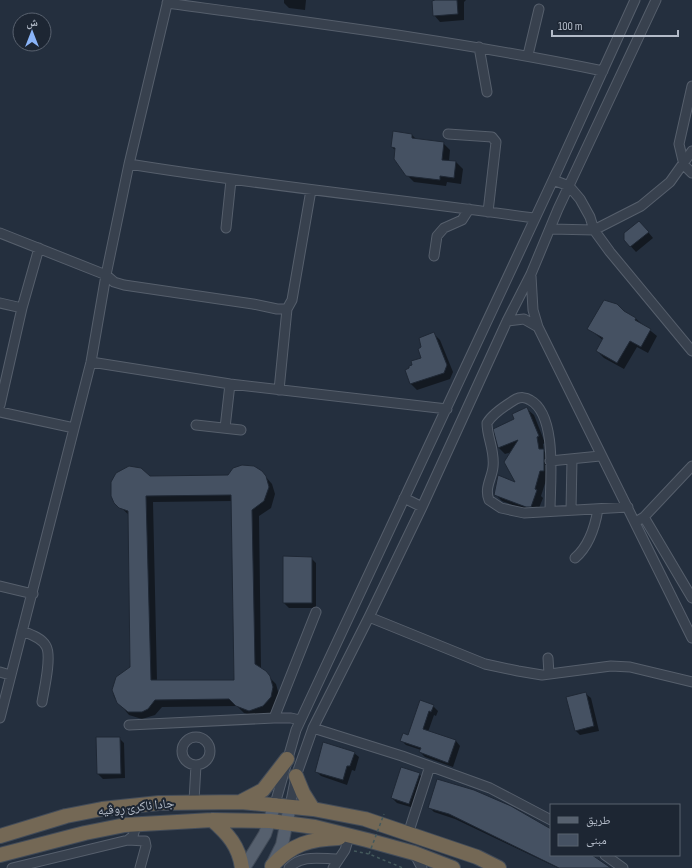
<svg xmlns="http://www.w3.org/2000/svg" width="692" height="868" font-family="'Sofia Sans Condensed','Noto Naskh Arabic',sans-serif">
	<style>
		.shadow { fill: #0007; fill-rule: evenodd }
		.building { fill: #455162; stroke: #1f2835; fill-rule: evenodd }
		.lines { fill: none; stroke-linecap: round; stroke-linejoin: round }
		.minor-casing { stroke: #565f6c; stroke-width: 11 }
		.major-casing { stroke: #414a57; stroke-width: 14 }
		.highway-casing { stroke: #434c59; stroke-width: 16 }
		.path { stroke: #44595c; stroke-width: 1.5; stroke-dasharray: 3 3; stroke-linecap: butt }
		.minor { stroke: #38414e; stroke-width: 9 }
		.major { stroke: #56606e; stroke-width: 12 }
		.highway { stroke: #746855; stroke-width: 14 }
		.path-bridge { stroke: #44595c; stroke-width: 1.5; stroke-dasharray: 3 3; stroke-linecap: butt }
		.labels { text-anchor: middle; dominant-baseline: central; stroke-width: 4; stroke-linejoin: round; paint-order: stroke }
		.street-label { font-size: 13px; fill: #b4bcc9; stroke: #1d2633 }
	</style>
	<rect width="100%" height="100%" fill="#242f3e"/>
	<path class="shadow" d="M284 0H306L305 10 289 8 284 3Z
		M436 0H466L464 2V20L440 22 434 15Z
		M412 135 417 140 443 143 450 150 449 161 456 162 463 169 461 184 447 182 446 186 414 182 407 175 396 151 392 147Z
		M644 227 653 238 636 252 625 240Z
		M625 312 636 319 657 336 648 353 637 347 624 369 604 358 597 351 603 340 589 329Z
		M433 333 440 340 453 372 450 379 417 390 410 383 423 359 422 348Z
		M527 409 534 415 545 443 543 444 544 451 550 457 547 477 541 496 543 498 537 513H533L502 501 495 494 517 484 512 452 505 454 499 448 515 419Z
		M265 476 272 484 275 494 271 508 259 516 261 669 276 684 279 695 277 704 270 713 257 717 244 713 237 706 162 707 155 715 142 719 129 715 114 697 113 690 131 667 129 515 115 502 150 477ZM232 501 235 681H157L153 502Z
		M311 558 316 563V608H289L284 603Z
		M586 694 591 698 599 731 580 735 575 730Z
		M433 706 438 711 436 716 434 715 428 732 456 741 460 746 453 767 425 757 420 752 421 750 406 745 401 740 409 736Z
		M119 738 124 743 125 778 103 779 98 774Z
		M354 753 359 757 355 771 352 770 347 785 321 776 316 771Z
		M419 774 424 779 414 808 397 803 392 798Z
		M429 807 551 830V855H590L609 868H558L455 819 434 812Z"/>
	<path class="building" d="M435 0H457L458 14 433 16 432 1Z
		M393 131 412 134V138L444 142 442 160 456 161 454 178 440 176V180L406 176 394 159 395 148 391 147Z
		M639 221 649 232 630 247 624 240V233Z
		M604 300 617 304 624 311 636 318 635 320 651 329 641 347 630 341 617 363 596 351 603 338 587 329Z
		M434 332 447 365 444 373 410 384 405 370 409 368V366L412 365 411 361 421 358 418 349 421 347 419 338Z
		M527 407 539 436 537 437 539 449H544V471H540L535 489 537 490 531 507H526L494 495 498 475 515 482 504 462 518 440 498 448 493 429 514 419 512 414Z
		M242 465 254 466 262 471 266 476 269 487 264 501 252 510 255 664 266 671 270 676 273 687 271 697 263 706 249 711 236 706 229 699 155 700 148 709 142 712H128L117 703 112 690 116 677 130 667 128 511 119 508 114 503 111 496V482L116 473 129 466 141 468 150 476 228 475 233 468ZM231 495 234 680H151L146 496Z
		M283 556 312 557V603H283Z
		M586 692 594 726 575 731 566 697Z
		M420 700 434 705 431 712 429 711 423 729 456 740 448 763 419 752 421 748 400 741 403 733 408 735Z
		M96 737H120L121 774H97Z
		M323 742 355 752 350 766H347L343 780 315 772Z
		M401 767 420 773 409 804 391 798Z
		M437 779 474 790 511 806 551 829V855H592L611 868H559L449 814 428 808Z"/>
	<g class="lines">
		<g class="minor-casing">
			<path id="minor" d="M167 3C313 23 459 41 603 71
				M479 47 487 92
				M528 55 539 9
				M692 86 679 144 684 165 692 173
				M448 134 492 137 496 142 488 212
				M129 164C264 186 399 199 534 218
				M553 180 569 186 580 199 590 217 594 230 610 252 692 351
				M226 228 231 180
				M551 229 594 230 641 206 670 182 692 151
				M0 233 106 275 114 282 124 285 253 304 277 309H287L292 300 311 190
				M434 256 437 236 444 228 462 220 469 209
				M531 276 533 310 538 327 692 638
				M0 303 22 308
				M507 321 524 319 538 327
				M91 362 230 384 447 409
				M279 390 287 309
				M0 405 22 308 39 248
				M0 412 74 428
				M196 425 241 430
				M225 428 230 384
				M550 461 600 456
				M404 498 422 507
				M571 510 572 459
				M550 511C550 483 558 415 530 400 526 397 520 397 516 399 506 405 493 413 487 423 487 438 495 450 493 467 492 478 484 488 489 500L501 508 524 513 628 507
				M644 517 692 598
				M639 520 644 517 692 466
				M575 558C589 546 595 527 598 509
				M0 586 33 594
				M369 617 485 664 518 671 542 675 611 666 630 667 692 682
				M22 631C30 634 42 638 46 646 52 656 44 690 42 702
				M548 658 549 674
				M0 672 10 675
				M0 718 91 362 106 275 129 164 168 0
				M274 718 316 612
				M129 725 274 718H291L300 720
				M313 728 402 756 490 788 551 820
				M182 751a14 14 0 1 1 28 0a14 14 0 1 1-28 0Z
				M194 801 196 765
				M275 804 296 730 553 180 635 0
				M290 806 296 776 313 728 369 617 422 507 507 321 531 274 558 209 656 0
				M408 834 430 766
				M128 840 145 841 146 846 140 868
				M414 853 422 868
				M605 855 623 868
				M12 868 128 840 133 836 136 825
				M289 868C301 854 321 859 339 859
				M333 868 345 850 349 837"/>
		</g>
		<g class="major-casing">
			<path id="major" d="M273 863 282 845 290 806
				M244 868 265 834 275 804"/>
		</g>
		<g class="highway-casing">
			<path id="highway" d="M296 776 303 793 313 809
				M242 801 263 790 287 759
				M212 820C228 834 239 846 242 868
				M0 836 66 816 102 809 159 803 241 802 313 809 365 819 477 857 499 868
				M0 855 85 833 125 825 212 820 270 821 315 827 367 840 414 853 453 868
				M272 866C292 844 310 839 339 838"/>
		</g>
		<path class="path" d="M354 851 369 854 403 868"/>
		<use href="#minor" class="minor"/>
		<use href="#major" class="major"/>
		<use href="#highway" class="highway"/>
		<path class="path-bridge" d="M369 854 384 814"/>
	</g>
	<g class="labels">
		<g class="street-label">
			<text transform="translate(136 807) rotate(-6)">جادا ئاکرێ ڕوڤیە</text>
		</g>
	</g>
	<rect x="550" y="804" width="130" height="52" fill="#1d2633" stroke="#59626f"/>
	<rect x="558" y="817" width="20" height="6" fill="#56606e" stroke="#59626f"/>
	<text x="586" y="824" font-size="12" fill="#b4bcc9">طريق</text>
	<rect x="558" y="834" width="20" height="12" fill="#455162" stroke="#59626f"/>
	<text x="586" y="844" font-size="12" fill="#b4bcc9">مبنى</text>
	<g transform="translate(32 32)"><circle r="19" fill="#1d2633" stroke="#59626f"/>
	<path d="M0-3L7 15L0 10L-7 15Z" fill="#8ab4f8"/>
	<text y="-6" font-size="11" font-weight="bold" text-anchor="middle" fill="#b4bcc9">ش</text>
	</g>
	<path d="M552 30v6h126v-6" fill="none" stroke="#b4bcc9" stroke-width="2"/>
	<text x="558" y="30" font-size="12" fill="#b4bcc9" stroke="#1d2633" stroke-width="3" paint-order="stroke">100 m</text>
</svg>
